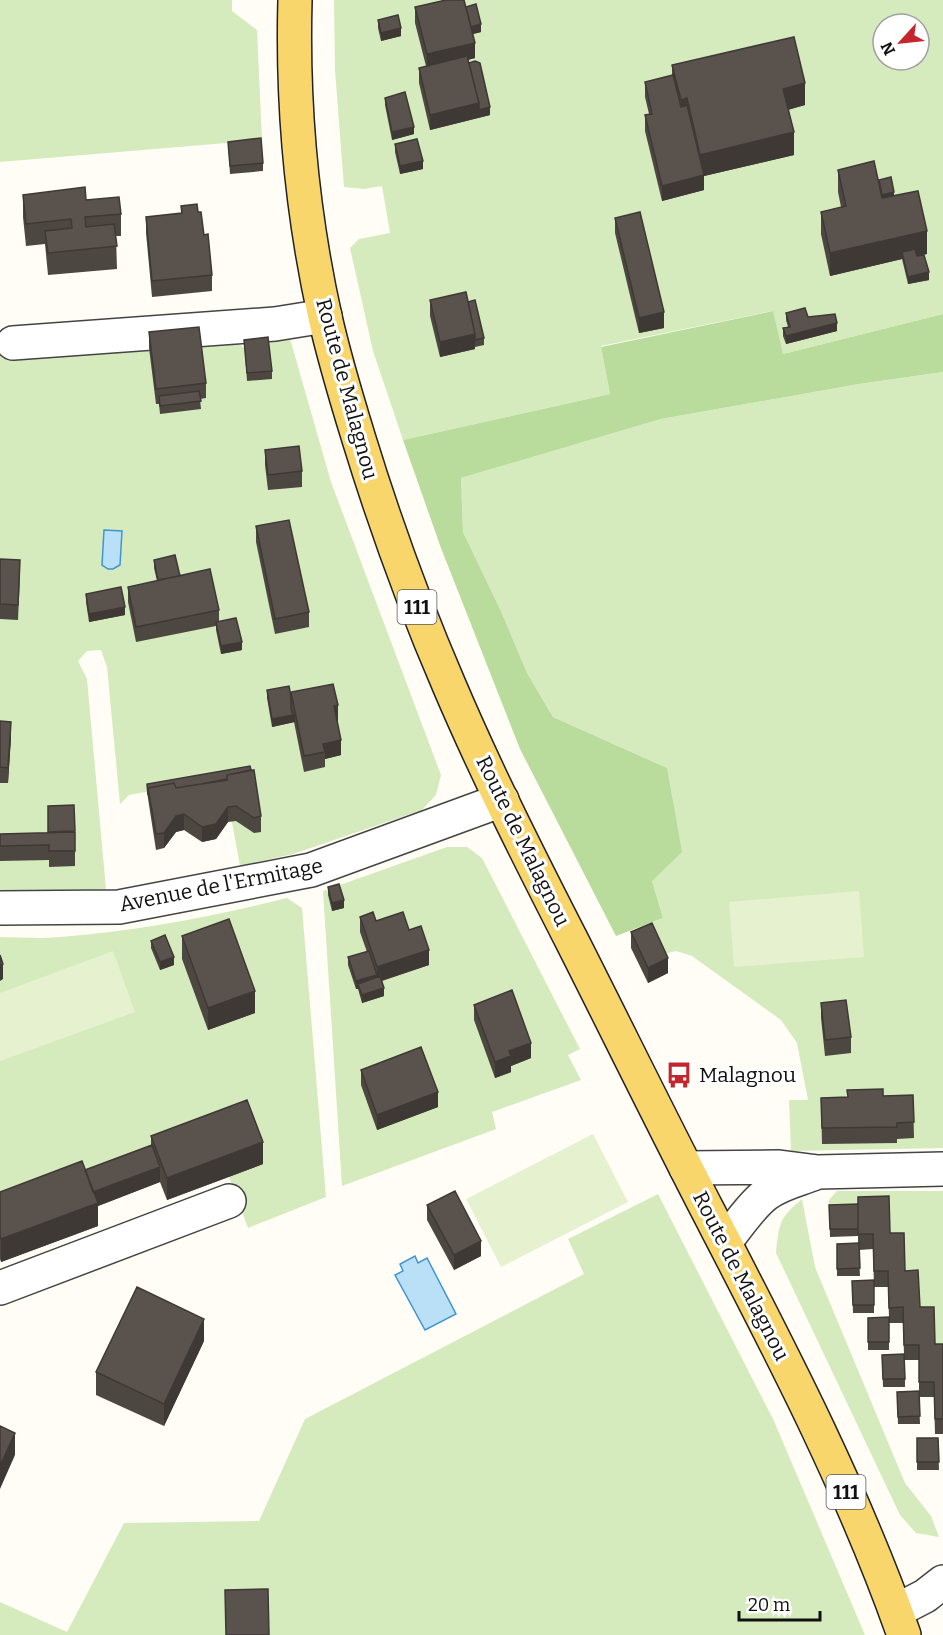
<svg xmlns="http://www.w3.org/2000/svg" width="943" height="1635" font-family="Bitter,serif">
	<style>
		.green { fill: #d5ebbd; fill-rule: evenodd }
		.forest { fill: #b9dc9c }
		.pitch { fill: #e6f2cf }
		.water { fill: #b9e0f7; stroke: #3f96cf; stroke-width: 1.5 }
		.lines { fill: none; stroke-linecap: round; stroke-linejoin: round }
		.minor-casing { stroke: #444; stroke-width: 36 }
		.major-casing { stroke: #222; stroke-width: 36 }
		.minor { stroke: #fff; stroke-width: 33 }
		.major { stroke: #f9d66b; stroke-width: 33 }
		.wall { fill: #4d4742 }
		.shaded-wall { fill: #3f3936 }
		.building { fill: #5a524d; stroke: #3f3936; stroke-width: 1.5 }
		.labels { text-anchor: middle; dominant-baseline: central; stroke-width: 6; stroke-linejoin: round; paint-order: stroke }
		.shield { fill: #fff; stroke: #585858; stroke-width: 1.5 }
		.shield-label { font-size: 20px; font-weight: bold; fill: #111 }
		.street-label { font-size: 21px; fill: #111; stroke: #fff }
		.poi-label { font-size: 21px; fill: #111; stroke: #fff; text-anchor: start }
	</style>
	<rect width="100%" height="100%" fill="#fffdf5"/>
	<path class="green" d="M0 0H232V11L257 30 262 140 0 162Z
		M334 0H943V314L783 354 772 311 601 346 610 394 403 440 373 351 350 248 359 239 390 233 382 186 364 189 344 187 335 70ZM883 24H919V60H883Z
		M0 334 232 338 244 348 268 345 276 334 289 335 331 482 441 775 436 795 422 810 293 854 240 866 224 778 129 795 120 804 107 667 101 650 87 651 78 661 87 679 106 889 0 891Z
		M943 372V1148L791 1151 789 1100H808L797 1043 781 1020 692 956 676 951 664 954 649 924 663 918 652 881 667 768 553 717 527 673 501 611 463 532 461 478 661 419 859 384Z
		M447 847H467L482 858 580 1049 568 1055 581 1080 492 1112 496 1129 342 1186 323 891Z
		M287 898 302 908 326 1197 248 1228 229 1177 247 1122 0 1214V937C20 937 40 939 60 937 137 931 212 917 287 898Z
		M837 1191H943V1359L920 1322 905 1286 904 1249 829 1213V1200Z
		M658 1194 774 1421 865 1635H0V1602L67 1632 124 1523 259 1521 305 1419 584 1274 568 1239Z
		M802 1199 815 1267 905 1483 931 1516 939 1537 916 1533 900 1515 776 1253C779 1224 779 1218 802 1199Z"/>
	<path class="forest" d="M773 311 783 354 943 314V372L859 384 661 419 461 478 463 532 501 611 527 673 553 717 667 768 682 852 652 881 663 918 616 936 520 749 441 548 403 440 610 394 601 347Z"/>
	<path class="pitch" d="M859 891 864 957 734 967 729 902Z
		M113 951 135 1012 0 1061V993Z
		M593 1134 628 1202 501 1267 466 1199Z"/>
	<path class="water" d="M104 530 122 531 120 565 113 569H108L102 565Z
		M415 1256 418 1263 427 1258 456 1314 425 1330 395 1275 403 1271 400 1264Z"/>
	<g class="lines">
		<g class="minor-casing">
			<path id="minor" d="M13 343 275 324 325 316
				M0 908 119 907 311 870 502 800
				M686 1168 779 1167 818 1172 943 1169
				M725 1242C737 1227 749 1208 765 1195 779 1184 797 1180 813 1174
				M0 1288 229 1201
				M896 1611 925 1596 943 1582"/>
		</g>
		<g class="major-casing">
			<path id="major" d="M295 0C292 106 302 213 325 317 334 357 346 397 358 436 384 521 414 604 449 685 486 772 529 857 572 941 617 1030 661 1120 707 1209 779 1348 852 1487 904 1635"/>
		</g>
		<use href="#minor" class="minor"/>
		<use href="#major" class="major"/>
	</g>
	<path class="wall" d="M415 7H466L481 32 473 34 475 58 468 60 490 115 430 130 419 83V68L426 66 415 23Z
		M378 20 401 36 381 41 378 28Z
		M672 65 805 105 788 110 794 155 704 176V190L662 201 645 131V115L649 114 645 97V82L672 76Z
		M385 98 414 134 392 140 385 105Z
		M228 142 263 163V171L230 174Z
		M395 144 423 169 400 174 395 152Z
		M838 170 879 184 927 254 917 256 929 280 908 284 902 259 830 276 821 234V212L841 207 838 192Z
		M23 195 86 200 121 214V236H116L117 269 48 275 45 244 26 246 23 217Z
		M181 206 198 212 212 275V291L152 297 146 233V217L181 213Z
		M615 218 664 328 639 333 615 233Z
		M430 300 468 302 484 338V345L475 347V349L440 357 430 316Z
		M786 313 808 317 837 331 786 344 783 336V328L788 327 786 320Z
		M149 332 206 383V398L200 399 201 409 160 414 159 404H156L149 348Z
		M244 340 272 371V379L247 381Z
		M265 450 302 471V487L268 490 265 465Z
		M256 526 309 612V627L275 634 256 542Z
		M0 559 20 576 18 620 0 619Z
		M154 560 180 576 219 610V622L242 650 221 654 216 630V626L136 642 128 602V587L157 581 154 568Z
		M86 594 125 615 89 622 86 602Z
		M267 690 291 697V692L338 721H337L341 755 325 759V767L304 772 294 722 272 727 267 698Z
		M0 721 11 737 8 783H0Z
		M250 766 261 816V832L254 833 236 821 228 822 216 839 202 842 184 830 176 832 164 848 156 850 147 792V784Z
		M48 806 75 831V866L49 867V860L0 861V834L48 833Z
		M328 887 344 908 332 911 328 895Z
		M360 917 409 930 429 965 382 981 384 996 362 1003 358 989H356L348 965V957L367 952 360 932Z
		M631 932 668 973 648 983 631 948Z
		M182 936 255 1013 208 1030 182 959Z
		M151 941 174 965 160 970 151 948Z
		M821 1003 851 1037V1053L825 1056 821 1018Z
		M474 1005 531 1058 511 1066V1072L495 1078 474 1020Z
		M361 1070 438 1107 377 1130 361 1085Z
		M913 1095 914 1138 897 1139V1143L822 1144 821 1098Z
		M151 1136 263 1164 167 1200 160 1182 98 1206V1226L1 1262 0 1259V1192L85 1170 151 1145Z
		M427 1205 481 1256 454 1270 427 1220Z
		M829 1205 890 1233 935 1344H943V1434H935L934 1397H919L920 1424H898L897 1392 919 1391V1360H905V1387H883L882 1355 904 1354 903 1323H889V1350H868V1318L889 1317 888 1287H874L873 1249 859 1250 860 1276H837V1244L858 1243V1236L830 1237Z
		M874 1280V1313H853L852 1281Z
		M204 1341 164 1426 96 1395V1372Z
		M917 1438H938L939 1470H917Z"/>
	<path class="shaded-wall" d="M481 24V32L469 35V27Z
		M401 28V36L381 41V33Z
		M475 43V58L427 70V54Z
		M805 83V105L783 111V89Z
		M687 98V121L681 122V100Z
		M479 103 490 107V115L430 130V115Z
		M414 127V134L392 140V132Z
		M794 132V155L704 176V190L662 201V186L700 176V155Z
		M423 161V169L400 174V166Z
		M894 192V200L882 203V195Z
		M927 231V254L904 259 902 252V259L830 276V253Z
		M929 272V280L908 284V277Z
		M664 312V328L639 333V318Z
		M837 323V331L786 344V336Z
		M475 334V349L440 357V342Z
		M125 607V615L89 622V614Z
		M242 642V650L221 654V646Z
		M338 705V721H334V706Z
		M295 714V722L272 727V719Z
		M11 722V737L8 783V768Z
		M341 740V755L325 759V752L323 744Z
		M228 807V822L216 839 202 842V827Z
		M184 814V830L176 832 164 848V833L176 816Z
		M344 900V908L332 911V903Z
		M429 950V965L359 988 358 984V989H356V981L377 975V967Z
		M174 957V965L160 970V962Z
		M668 958V973L648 983V968Z
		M3 964V979L0 981V965Z
		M384 988V996L362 1003V995Z
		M255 991V1013L208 1030V1008Z
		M531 1043V1058L511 1066V1072L495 1078V1062L509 1051Z
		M438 1092V1107L377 1130V1115Z
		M263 1142V1164L167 1200V1178Z
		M160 1167V1182L98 1206V1226L1 1262V1239L91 1193Z
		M481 1241V1256L454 1270V1255Z
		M204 1319V1341L164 1426V1404Z
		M15 1433V1455L0 1489V1466Z"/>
	<path class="building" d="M446 0H464L475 43 427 54 415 7Z
		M476 4 481 24 471 27 466 7Z
		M398 15 401 28 381 33 378 20Z
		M794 37 805 83 783 89 794 132 700 155 687 98 681 100 672 65Z
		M467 56 479 103 430 115 419 68Z
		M475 61 480 63 490 107 479 110V103L469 63Z
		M673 75 681 107 687 105 704 175 662 186 645 115 652 114 645 82Z
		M405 92 414 127 392 132 385 98Z
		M261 138 263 163 230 166 228 142Z
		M417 139 423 161 400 166 395 144Z
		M874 161 882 198 918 191 927 231 830 253 821 212 846 206 838 170Z
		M891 177 894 192 882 195 879 180Z
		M85 187 86 200 119 197 121 214 85 217 86 227 114 224 117 246 48 253 45 231 72 228 71 219 26 224 23 195Z
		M197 204 198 212H201L204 235 208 234 212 275 152 281 146 217 182 213 181 206Z
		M640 212 664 312 639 318 615 218Z
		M915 249 917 256 924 255 929 272 908 277 902 252Z
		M466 292 475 334 440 342 430 300Z
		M475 300 484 338 475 340V334L468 302Z
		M805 308 808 317 835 314 837 323 786 336 783 328 790 327 786 313Z
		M199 327 206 383 156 389 149 332Z
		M268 337 272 371 247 373 244 340Z
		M199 391 201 401 160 406 159 396Z
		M299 446 302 471 268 475 265 450Z
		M289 520 309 612 275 619 256 526Z
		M175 555 180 576 158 580 154 560Z
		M0 559 20 560 18 605 0 604Z
		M210 569 219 610 136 627 128 587Z
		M121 587 125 607 89 614 86 594Z
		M236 618 242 642 221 646 216 622Z
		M333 684 338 705 334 706 341 740 323 744 325 752 304 756 291 692Z
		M289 686 291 697V708L293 715 272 719 267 690Z
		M0 721 11 722 8 768 0 767Z
		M250 766 251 770 227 775V780L176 788 174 783 148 788V795L147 784Z
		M254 770 261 816 254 818 236 806 228 807 216 824 202 827 184 814 176 816 164 833 156 834 148 788 174 783 176 788 201 784 227 779V775Z
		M74 805 75 831 48 832V806Z
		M75 832V851H49V845L0 846V834Z
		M339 884 344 900 332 903 328 887Z
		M373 912 376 921 403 912 409 930 421 926 429 950 377 967 360 917Z
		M229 919 255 991 208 1008 182 936Z
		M652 923 668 958 648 968 631 932Z
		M165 935 174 957 160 962 151 941Z
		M369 951 377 975 356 981 348 957Z
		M0 955 3 964 0 965Z
		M380 976 384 988 362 995 358 984Z
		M512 990 531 1043 509 1051 511 1056 495 1062 474 1005Z
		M846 1000 851 1037 825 1040 821 1003Z
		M421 1047 438 1092 377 1115 361 1070Z
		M883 1089V1096L913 1095 914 1122 897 1123V1127L822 1128 821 1098 848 1097 847 1090Z
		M247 1100 263 1142 167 1178 151 1136Z
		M152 1145 160 1167 93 1192 85 1170Z
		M82 1161 98 1203 1 1239 0 1236V1192Z
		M455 1191 481 1241 454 1255 427 1205Z
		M889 1196 890 1233H904L905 1271 918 1270 920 1307H934L935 1344H943V1419H935L934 1382H919V1345H904L903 1307 889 1308 888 1271H874L873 1234H858V1197Z
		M858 1204V1229H830L829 1205Z
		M859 1243 860 1268 837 1269V1244Z
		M874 1280V1305H853L852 1281Z
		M137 1287 204 1319 164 1404 96 1372Z
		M889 1317V1342H868V1318Z
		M904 1354 905 1379H883L882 1355Z
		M919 1391 920 1416 898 1417 897 1392Z
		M0 1426 15 1433 0 1466Z
		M917 1438H938L939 1462H917Z
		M268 1589 269 1635H226L225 1590Z"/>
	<defs>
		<g id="bus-bare" transform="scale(2.07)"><path d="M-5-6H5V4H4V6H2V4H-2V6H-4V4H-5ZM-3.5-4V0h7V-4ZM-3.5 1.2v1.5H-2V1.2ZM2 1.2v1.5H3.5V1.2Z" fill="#c4262e" stroke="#fff" stroke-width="2.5" paint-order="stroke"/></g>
	</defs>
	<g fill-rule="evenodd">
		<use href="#bus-bare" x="679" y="1075"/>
	</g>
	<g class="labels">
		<g class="shield">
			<rect x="397.5" y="590" width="39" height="34" rx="4.5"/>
			<rect x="826.5" y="1475" width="39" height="34" rx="4.5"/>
		</g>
		<g class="shield-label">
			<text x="417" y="607">111</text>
			<text x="846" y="1492">111</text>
		</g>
		<g class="street-label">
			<text transform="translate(347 389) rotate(75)">Route de Malagnou</text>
			<text transform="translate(523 841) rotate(64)">Route de Malagnou</text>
			<text transform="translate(221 885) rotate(-11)">Avenue de l'Ermitage</text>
			<text transform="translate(741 1276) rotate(63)">Route de Malagnou</text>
		</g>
		<g class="poi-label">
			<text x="699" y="1075">Malagnou</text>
		</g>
	</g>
	<g transform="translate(901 42) rotate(243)"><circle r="28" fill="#ffffff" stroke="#a0a0a0" stroke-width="1.5"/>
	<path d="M0-4.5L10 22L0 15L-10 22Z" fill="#c4262e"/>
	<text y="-9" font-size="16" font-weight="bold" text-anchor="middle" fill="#111111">N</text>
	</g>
	<path d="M739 1611v9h81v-9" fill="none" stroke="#111111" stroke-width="3"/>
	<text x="748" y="1611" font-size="18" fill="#111111" stroke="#ffffff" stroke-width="4.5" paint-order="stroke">20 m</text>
</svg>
